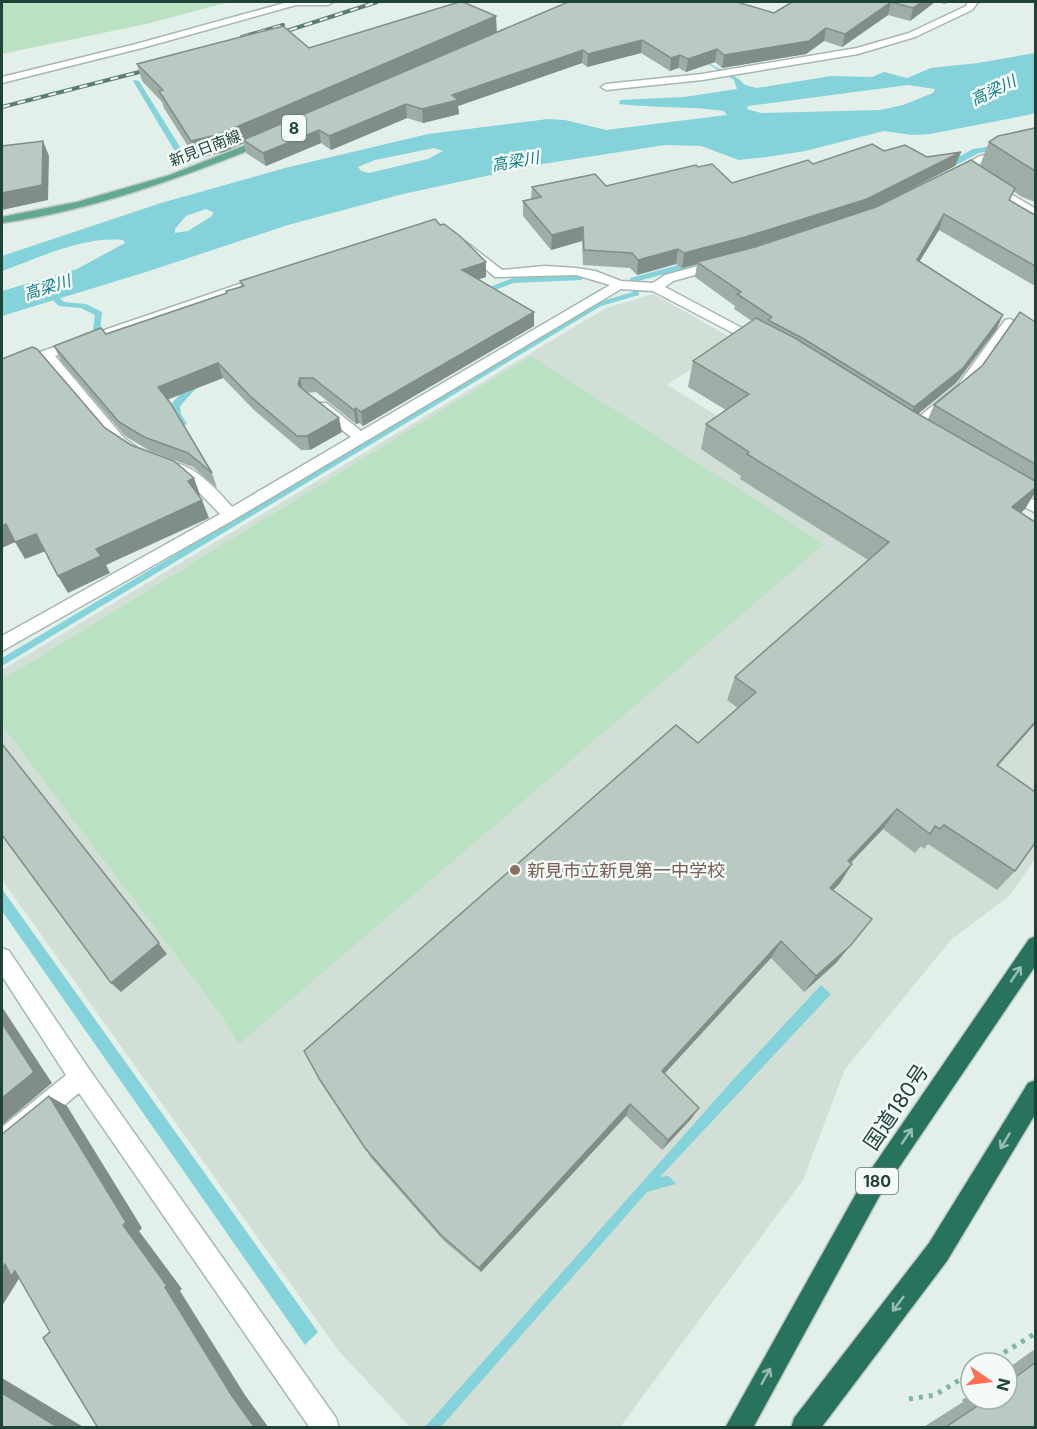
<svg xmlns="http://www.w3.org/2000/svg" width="1037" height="1429" font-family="Inter,'Noto Sans JP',sans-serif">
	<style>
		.built { fill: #d1dfd7 }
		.green { fill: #bae2c2 }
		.water { fill: #85d3da; fill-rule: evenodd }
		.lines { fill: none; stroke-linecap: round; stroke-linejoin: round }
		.stream { fill: #85d3da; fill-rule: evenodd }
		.minor-casing { stroke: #a5b8b0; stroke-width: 3 }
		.major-casing { stroke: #c1cac7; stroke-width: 3 }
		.highway-casing { stroke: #c1cac7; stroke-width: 3 }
		.path { stroke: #80b6a1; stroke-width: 5; stroke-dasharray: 4 6; stroke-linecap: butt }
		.minor { fill: #fff; fill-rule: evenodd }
		.major { fill: #62a992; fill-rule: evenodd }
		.highway { fill: #28735e; fill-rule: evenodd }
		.rail-casing { stroke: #5b7e72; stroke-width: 4 }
		.rail { stroke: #f4faf7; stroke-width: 2; stroke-dasharray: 8; stroke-linecap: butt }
		.wall { fill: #9eaea6 }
		.shaded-wall { fill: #818d87 }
		.building { fill: #b8cac1; stroke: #818d87; stroke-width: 1.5 }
		.oneway { stroke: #98bdb2 }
		.education-dot { fill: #8d6e63; stroke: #f4faf7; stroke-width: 2 }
		.labels { text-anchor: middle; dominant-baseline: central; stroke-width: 5; stroke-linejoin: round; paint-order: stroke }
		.far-street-label { font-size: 15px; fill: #204337; stroke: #f4faf7 }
		.far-water-label { font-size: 16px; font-style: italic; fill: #127c87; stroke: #f4faf7 }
		.shield { fill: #f4faf7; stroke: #607a71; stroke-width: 1.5 }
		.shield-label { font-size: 16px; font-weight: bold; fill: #204337 }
		.education-label { font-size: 18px; fill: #785e54; stroke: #f4faf7; text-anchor: start }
		.near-street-label { font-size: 21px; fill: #204337; stroke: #f4faf7 }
	</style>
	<rect width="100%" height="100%" fill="#e3efe9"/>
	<path class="built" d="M654 294 735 340 667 385 1035 610V859L1010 895 951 940 845 1069 803 1180 620 1427H410L338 1350 2 880V670L606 308Z"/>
	<path class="green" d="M2 2H229L146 24 2 54Z
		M531 356 824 544 239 1044 221 1015 2 725V680Z"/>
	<path class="water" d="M1035 53V113L1028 115 930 134 912 135 884 131 805 151 767 157 739 160 701 146 665 145 536 165 399 195 288 225 146 272 2 316V291L77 269 125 243 123 240C82 236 39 258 2 271V256L161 203 285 168 428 134 548 119 565 120 606 130 727 115 724 111C690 106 654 108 619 104L620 100 684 97 737 89 734 80 695 56 739 79 745 85 757 88 831 76 872 77 884 72 907 78 931 68 978 63ZM908 85 935 89 933 93 903 105 880 110 761 113 747 109 748 106ZM434 148 443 151 428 159 369 173 361 171 358 167 375 160ZM206 209 213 212 212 216 188 231 175 233V229L186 216Z
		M1011 143 998 149 979 153 868 212 729 257 638 281 639 295 601 306 2 666V658L599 302 633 292 630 278 727 252 870 205 973 149Z
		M2 889 318 1332 305 1345 2 911Z
		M821 985 831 994 660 1177 669 1176 676 1184 647 1192 441 1427H425L731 1082Z"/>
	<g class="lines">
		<path class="stream" d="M134 80 139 81 190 163 189 165 182 163 133 81Z
			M579 275 582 276V280L514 283 477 296 473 293 513 278Z
			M43 287H49L64 302 86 304 102 312 100 331H94L93 329 95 315 81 308 59 306 43 291Z
			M196 380 201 383 180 406 181 414 187 424 182 427 179 426 171 414 170 405 193 381Z"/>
		<g class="minor-casing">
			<path id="minor" d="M288 2H333L328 5H296L142 48 2 83V77L136 44Z
				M968 2H978L972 10 915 37 858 54 702 80 606 90 601 87 606 84 702 74 857 48 909 33 966 6Z
				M1036 144V150L987 161 959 175H951L949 173 980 156Z
				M991 182 1036 209V218L987 187V183Z
				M466 242 502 270 545 266 576 268 595 271 621 281 653 283 665 275 720 260 724 261 726 264 724 267 673 281 665 287 768 342 766 345H756L653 291 621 289 235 519 2 651V636L220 514 192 485 167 472 165 468 167 464C189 458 219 492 232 507L351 437 316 409 314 406 316 403H326L361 431 610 285 576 275 495 277 462 249V243Z
				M248 281 252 282 254 285 252 288 55 356 124 438 136 447 134 450H124L114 444 43 360 2 374V365Z
				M1010 319 1017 323 968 391 914 435H904L902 432 904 429 958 385 1005 320Z
				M1007 486 1036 501V513L1002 495 999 491 1002 487Z
				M2 948 9 951 89 1069 336 1418 339 1428H310L79 1093 10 1150 2 1153V1127L66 1075 2 976Z"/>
		</g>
		<g class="major-casing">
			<path id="major" d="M266 137 271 140 270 142C183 177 95 210 2 223V217L77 202 170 175Z"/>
		</g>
		<g class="highway-casing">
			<path id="highway" d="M1036 936V965L879 1197 753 1428H725L863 1181 1029 939Z
				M1036 1080V1113L947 1261 821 1428H791L794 1418 929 1243 1028 1083Z"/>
		</g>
		<path class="path" d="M987 1363 1036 1333
			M909 1399 935 1395 971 1373"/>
		<use href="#minor" class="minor"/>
		<use href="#major" class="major"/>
		<use href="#highway" class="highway"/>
		<g class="rail-casing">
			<path id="rail" d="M274 35 377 2
				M242 37 283 25
				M2 107 155 68"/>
		</g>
		<use href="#rail" class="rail"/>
	</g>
	<path class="wall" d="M792 2H948L945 4 935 2 910 21 888 15 842 47 824 41 806 54 722 68 715 62 686 72 678 68 670 71 641 53 587 67 582 63 458 106 459 114 423 123 407 118 331 150 321 143 266 166 246 153 244 143 224 152 196 159 164 108 162 102 142 81 137 64 497 32 774 13Z
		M1035 128V202L1022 197 1013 191 1010 200 1035 215V286L939 230 919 262 1003 315 996 330 956 383 918 414 928 419 934 405 1035 322V498L1033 496 1025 509 1021 513 998 766 1015 871 997 890 928 844 924 849 921 846 915 853 883 829 851 863 852 864 840 883 833 890 837 962 804 992 771 958 664 1073 691 1119 662 1150 626 1116 481 1272 444 1241 371 1158 365 1148 698 743 738 708 727 700 735 677 868 560 740 479 741 476 701 449 706 424 726 410 688 387 693 361 752 321 734 309 735 306 695 277 697 264 682 268 676 264 637 275 630 268 583 265 582 241 551 250 523 216V201L531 199 532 187 606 186 698 167 732 183 813 164 884 151 927 157 961 152 955 166 875 207 980 165 989 142Z
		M486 277 479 279 534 312V326L363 426 359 423 356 424 316 392 307 393 342 432 310 450H301L254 410 223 378 168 399 212 473 217 488 193 467 150 451 125 436 61 361 54 346 106 334 227 293 226 291 241 287 240 281Z
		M1035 1349V1428H922L963 1402 962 1400 971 1394V1399H1007V1369Z"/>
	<path class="shaded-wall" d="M891 2 888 15 842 47 845 34Z
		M922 2H935L910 21 913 8Z
		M496 16 497 33 243 140 244 143 224 152 196 159 191 141Z
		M826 28 824 41 806 54 722 68 724 55Z
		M642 40 641 53 587 67 588 54Z
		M717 49 715 62 686 72 688 59Z
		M583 50 582 63 458 106 459 114 423 123 422 109 452 95Z
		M680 55 678 68 670 71 671 58Z
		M406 104 407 118 331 150 329 136Z
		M319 130 321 143 266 166 263 153Z
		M43 141 49 156 48 200 2 210V193Z
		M961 152 955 166 862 214 699 263 697 262V264L682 268 684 253Z
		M944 214 939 230 911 275 917 260Z
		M583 227 582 241 551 250 552 235Z
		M678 249 676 264 637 275 638 260Z
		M486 262V277L463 284 462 270Z
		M534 312V326L363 426 361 412Z
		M1003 315 996 330 956 383 908 422 914 407Z
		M218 363 223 378 164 401 158 387Z
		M300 378 303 393 298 384Z
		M356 408 359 423 356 424 354 410Z
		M339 418 342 432 310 450 307 436Z
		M194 478 200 495 194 498 188 481Z
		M1035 488V492L1025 509 997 532 1012 507Z
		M202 500 209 518 106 565 110 573 68 593 58 576 96 549Z
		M6 524 36 534 46 551 25 559 15 542 2 548V526Z
		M1035 722V724L980 786 997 765Z
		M2 744 167 954 121 992 111 983Z
		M897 809 883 829 835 879 848 861Z
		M852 864 840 883 818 906 830 888Z
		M872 919 837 962 804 992 816 976Z
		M781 941 771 958 656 1083 662 1071Z
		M2 1007 52 1083 2 1125Z
		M49 1096 67 1106 142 1228 139 1231 182 1289 180 1291 245 1395 269 1428H255L232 1396 123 1225Z
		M630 1104 626 1116 481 1272 479 1268Z
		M699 1108 691 1119 662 1150 668 1140Z
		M5 1264 36 1275 20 1277 2 1306V1269Z
		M2 1378 85 1428H59L2 1393Z"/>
	<path class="building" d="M459 2H463L496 16 220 134 191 141 159 91 163 90 137 64 283 26 309 48Z
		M568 2H737L774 13 792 2H922L913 8 891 2 845 34 826 28 809 41 724 55 717 49 688 59 680 55 671 58 642 40 588 54 583 50 452 95 458 100 422 109 406 104 329 136 319 130 263 153 243 140Z
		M1035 128V171L989 142 998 136Z
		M43 141 42 185 2 193V146Z
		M872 144 884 151 905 145 927 157 961 152 867 199 745 237 684 253 678 249 638 260 632 253 584 250 583 227 552 235 523 201 541 197 532 187 595 174 606 186 696 165 698 167 712 164 732 183 808 160 813 164Z
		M971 160 1015 188 1009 200 1035 215V266L944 214 917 260 1003 315 963 368 914 407 804 339 768 320 772 317 737 294 741 292 697 262 755 247 876 207Z
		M435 219 440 225 444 224 460 236 486 262 462 270 534 312 361 412 356 408 354 410 313 378H300L298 384 300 387 339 418 307 436H297L250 396 218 363 158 387 171 404 212 473 188 453 144 437 119 422 54 346 101 328 106 334 227 293 226 291 244 286 240 281Z
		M1020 312 1035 322V464L934 405 982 366Z
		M756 318 795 338 913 411 1035 481V488L1012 507 1035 522V722L997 765 1035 792V843L1015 871 944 825 940 829 935 826 930 834 897 809 848 861 852 864 830 888 872 919 850 946 816 976 781 941 662 1071 699 1108 668 1140 630 1104 479 1268 441 1235 365 1148 320 1080 304 1051 676 725 698 743 756 692 735 677 889 542 747 454 749 452 706 424 749 394 693 361Z
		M32 347 37 349 105 428 131 445 174 461 194 478 188 481 202 500 96 549 101 556 58 576 36 534 15 542 6 524 2 526V359Z
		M2 744 159 943 111 983 2 835Z
		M2 1023 34 1072 2 1098Z
		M49 1096 126 1222 123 1225 167 1286 165 1287 232 1396 255 1428H98L43 1338 50 1332 15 1271 11 1276 5 1264 2 1269V1134Z
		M1035 1363V1428H944L982 1403 981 1402 984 1399H1007V1383Z
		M2 1393 59 1428H2Z"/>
	<defs><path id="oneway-shaft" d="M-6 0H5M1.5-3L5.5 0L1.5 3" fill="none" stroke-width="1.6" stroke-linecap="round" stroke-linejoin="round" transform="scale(1.5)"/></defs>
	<g class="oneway">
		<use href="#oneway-shaft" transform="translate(1016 974) rotate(-56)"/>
		<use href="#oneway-shaft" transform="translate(907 1136) rotate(-56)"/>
		<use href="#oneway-shaft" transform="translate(1005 1141) rotate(121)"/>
		<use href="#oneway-shaft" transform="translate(898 1304) rotate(127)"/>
		<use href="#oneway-shaft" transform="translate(766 1376) rotate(-61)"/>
	</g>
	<circle class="education-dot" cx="515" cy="870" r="6"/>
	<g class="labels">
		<g class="far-street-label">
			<text transform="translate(205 148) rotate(-21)">新見日南線</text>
		</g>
		<g class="far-water-label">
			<text transform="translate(993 90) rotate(-26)">高梁川</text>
			<text transform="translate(515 161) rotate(-10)">高梁川</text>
			<text transform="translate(47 287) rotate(-18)">高梁川</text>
		</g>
		<g class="shield">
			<rect x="282" y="115" width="24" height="26" rx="4.5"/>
			<rect x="856" y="1168" width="42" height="26" rx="4.5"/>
		</g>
		<g class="shield-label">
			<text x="294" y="128">8</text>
			<text x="877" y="1181">180</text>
		</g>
		<g class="education-label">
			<text x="527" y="870">新見市立新見第一中学校</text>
		</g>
		<g class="near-street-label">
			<text transform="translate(896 1107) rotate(-56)">国道180号</text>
		</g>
	</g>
	<rect width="1037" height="1429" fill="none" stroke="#204337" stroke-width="6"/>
	<g transform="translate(989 1381) rotate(104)"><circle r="28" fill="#f4faf7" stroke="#9fb1aa" stroke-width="1.5"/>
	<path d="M0-4.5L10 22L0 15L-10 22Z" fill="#ff6f51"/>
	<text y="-9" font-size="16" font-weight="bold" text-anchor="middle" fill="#204337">N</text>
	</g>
</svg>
